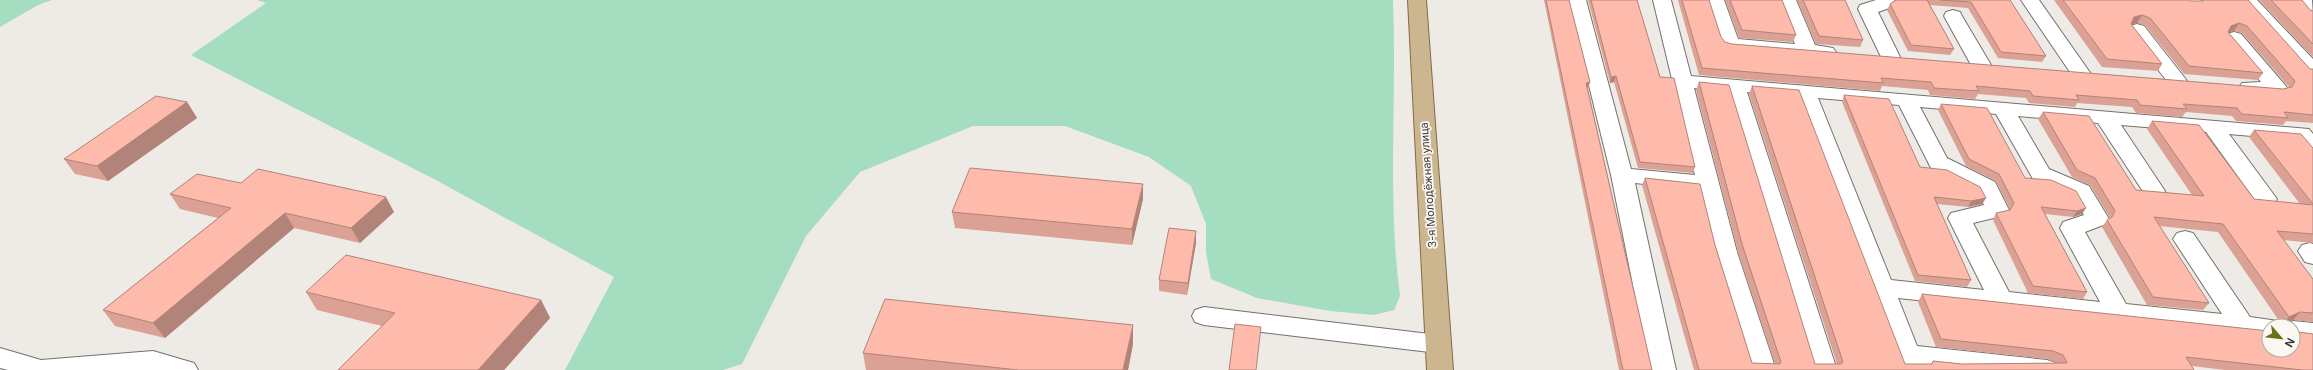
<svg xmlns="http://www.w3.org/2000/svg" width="2313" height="370" font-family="Inter,sans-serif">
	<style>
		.green { fill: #a4ddbf }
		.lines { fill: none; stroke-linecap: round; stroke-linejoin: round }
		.minor-casing { stroke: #74716d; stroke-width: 2 }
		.major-casing { stroke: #836a41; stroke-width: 2 }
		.minor { fill: #fff; fill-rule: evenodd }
		.major { fill: #ccb690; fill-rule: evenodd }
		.wall { fill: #daa194 }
		.shaded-wall { fill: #b28378 }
		.building { fill: #febbac; stroke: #b28378 }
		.labels { text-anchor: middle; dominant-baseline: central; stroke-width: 3.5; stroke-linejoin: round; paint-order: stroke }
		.street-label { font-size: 11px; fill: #3a3937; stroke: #fbf8f4 }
	</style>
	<rect width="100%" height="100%" fill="#eeeae6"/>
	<path class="green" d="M0 0H52L38 5 0 27Z
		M257 0H1393C1397 99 1387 198 1400 296L1394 310 1374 315 1330 311 1257 298 1211 279 1206 252V224L1191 186 1149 157 1065 126H973L860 172 806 236 742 364 723 370H565L614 277 434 179 191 55 266 3Z"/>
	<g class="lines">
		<g class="minor-casing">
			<path id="minor" d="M1568 0H1586L1631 169 1695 175 1653 0H1671L1691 76 2309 129 2313 134V154L2305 152 2296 140 2229 134 2277 199 2274 204 2266 206 2258 204 2206 132 2121 125 2165 191 2162 196 2154 198 2146 196 2098 123 2018 116 2049 169 2089 186 2109 219 2106 224 2085 232 2126 304 2222 314 2173 239 2177 233 2185 231 2193 233 2250 317 2278 321 2280 326H2269V337L1898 298 1917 346 2047 360 2056 363 2060 370H1957L1925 367 1927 370H1901L1797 96 1747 92 1837 370H1811L1727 91 1694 88 1737 252 1776 370H1750L1713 252 1698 190 1635 183 1676 370H1650L1611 175ZM1818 98 1899 105 1931 168 1978 192 1984 205 1951 213 1948 218 1984 290 1891 280ZM1920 107 1996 114 2033 179 2073 196 2084 215 2063 222 2060 228 2100 302 2009 292 1973 223 2006 215 2009 210 1995 182 1947 158Z
				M1706 0H1724L1738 39 1795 44 1778 0H1796L1815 45 1833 48 1836 52 1833 56 1826 58 1723 48Z
				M1876 0H1894L1895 3 1892 7 1878 12 1900 57 1897 61 1890 63 1883 61 1858 9 1860 5Z
				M2021 0H2039L2091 74 2088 78 2081 80 2074 78Z
				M2238 0H2257L2313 59V77L2306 75Z
				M2293 0H2312L2313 18 2306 16Z
				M1953 10 1960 12 1962 16 1991 65 1988 69 1981 71 1974 69 1971 65 1944 16 1946 12Z
				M2137 24 2144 26 2184 77 2187 81 2184 85 2177 87 2170 85 2130 34 2128 30 2130 26Z
				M2234 32 2241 34 2285 85 2288 89 2285 93 2278 95 2242 91 2239 87 2242 83 2261 82 2224 38 2227 34Z
				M2310 243 2313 244V264L2305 262 2298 251 2302 245Z
				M1204 307 1438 335 1447 337 1451 344 1447 351 1438 353 1204 325 1195 322 1192 316 1195 310Z
				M2293 321 2313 323V341L2293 339V326H2283Z
				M0 348 41 360 153 351 194 363 198 370H8L0 368Z"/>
		</g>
		<g class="major-casing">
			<path id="major" d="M1408 0H1426L1453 370H1427Z"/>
		</g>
		<use href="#minor" class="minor"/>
		<use href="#major" class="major"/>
	</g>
	<path class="wall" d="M1544 0H1569L1590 82 1588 88V89L1652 370H1619Z
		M1588 0H1637L1660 77 1695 167 1693 173 1638 168 1614 82 1610 83Z
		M1678 0H1709L1721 37 1725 42 1732 44 2283 89 2289 87 2242 33 2234 31 2228 32 2263 73 2258 80 2184 74 2145 25 2137 23 2131 24 2162 64 2158 71 2102 67 2054 0H2189L2190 1H2201L2200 0H2248L2310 69H2313V123L2286 121 2283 125 2236 121 2232 116 2186 112 2182 117 2136 113 2132 107 2077 103 2075 107 2029 103 2026 98 1978 94 1975 99 1930 95 1928 90 1882 86 1880 91 1699 75Z
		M1725 0H1782L1796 35 1793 42 1739 38Z
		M1797 0H1845L1863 40 1860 47 1816 44Z
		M1896 0H2010L2046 56 2042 62 1998 58 1968 8 1930 5 1954 49 1950 55 1908 51 1887 10 1890 4Z
		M2259 0H2302L2310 10 2313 11V57Z
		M1699 82 1815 364H1837L1749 94 1752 86 1905 364H1931L1933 361 1962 364 2058 363 2047 359 1936 347 1918 302 1922 294 2298 334 2299 332 2313 334V370H2225L2192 366 2194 370H1694L1642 185 1645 178 1715 245 1752 363 1775 364 1738 252 1696 90Z
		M1844 95 1920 167 1986 198 1982 204 1968 207 1937 204 1971 280 1967 287 1915 281 1842 102Z
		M187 102 197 118 108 181 75 174 64 159Z
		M1941 104 2025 178 2082 214 2073 217 2045 214 2087 292 2083 299 2028 293 1993 220 1996 213 2010 210V209L1996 181 1966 166 1938 110Z
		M2043 112 2136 190 2192 195 2147 129 2152 121 2254 199 2300 204 2249 137 2254 130 2313 148V243L2284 240 2313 279V322L2293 320 2282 325 2218 232 2159 226 2209 303 2203 310 2147 305 2102 227 2107 220 2110 218 2090 185 2072 177 2038 119Z
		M241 183 394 212 360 243 294 228 165 338 115 326 103 310 218 218 180 209 170 194Z
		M1143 199 1132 245 955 228 952 212Z
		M1196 243 1187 295 1159 291V280Z
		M306 292 541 300 550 318 504 370H338L382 326 317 310Z
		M1133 325V344L1128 370H866L863 353Z"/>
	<path class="shaded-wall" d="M2142 15 2137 23 2130 25 2134 17Z
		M2239 23 2234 31 2226 33 2231 26Z
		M1616 76 1614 82 1610 83 1611 77Z
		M1590 82 1588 88 1585 89 1586 83Z
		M187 102 197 118 108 181 97 166Z
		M1143 184V199L1132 245V229Z
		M386 197 394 212 360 243 351 228Z
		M1986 198 1982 204 1968 207 1971 201Z
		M2086 208 2082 214 2073 217 2077 211Z
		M285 213 294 228 165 338 153 323Z
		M1196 231V243L1187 295 1188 283Z
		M541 300 550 318 504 370H478Z
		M2300 312 2293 320 2282 325 2289 317Z
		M1133 325V344L1128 370H1123Z"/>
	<path class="building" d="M1546 0H1569L1590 82 1586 83 1652 370H1623Z
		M1591 0H1637L1660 77 1674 78 1695 167 1640 162 1616 76 1611 77Z
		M1682 0H1709L1721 37 1725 42 1732 44 2283 89 2292 87 2295 81 2247 26 2239 23 2231 26 2228 32 2263 73 2189 66 2150 18 2142 15 2134 17 2131 24 2162 64 2107 59 2063 0H2189L2190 1H2203L2204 0H2248L2310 69H2313V115L2284 112 2288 118 2242 114 2237 108 2183 104 2187 109 2140 105 2137 100 2076 95 2079 100 2033 96 2030 91 1976 86 1979 91 1934 88 1931 82 1881 78 1883 83 1702 68Z
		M1730 0H1782L1796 35 1742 30Z
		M1803 0H1845L1863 40 1819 36Z
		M1896 0H1927L1954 49 1911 45 1890 4Z
		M1941 0H2010L2046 56 2001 52 1971 2Z
		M2271 0H2302L2310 10 2313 11V44Z
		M1699 82 1729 85 1815 364H1841L1843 362 1752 86 1799 90 1905 364H1932L1933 361 1962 364 2067 363 2063 355 2053 351 1941 339 1922 294 2269 331V350H2293V333L2300 334 2299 332 2313 334V370H2302L2186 357 2194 370H1699L1645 178 1700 184 1715 245 1752 363 1780 364 1781 362 1742 244Z
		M1844 95 1889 99 1920 167 1947 170 1980 187 1986 198 1971 201 1934 197 1971 280 1918 275Z
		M156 96 187 102 97 166 64 159Z
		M1941 104 1987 108 2025 178 2051 180 2076 191 2086 208 2077 211 2041 207 2087 292 2033 286 1996 213 2010 210 2014 203 1999 174 1969 159Z
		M2043 112 2089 116 2136 190 2204 196 2152 121 2199 125 2254 199 2313 205V234L2277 231 2313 279V313L2300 312 2289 317 2223 224 2154 217 2209 303 2153 297 2107 220 2112 217 2115 211 2095 178 2077 170Z
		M2254 130 2301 134 2313 148V204Z
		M970 168 1143 184 1132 229 952 212Z
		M258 169 386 197 351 228 285 213 153 323 103 310 231 208 170 194 197 174 241 183Z
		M1169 228 1196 231 1188 283 1159 280Z
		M346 255 541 300 478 370H338L395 313 306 292Z
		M885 299 1133 325 1123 370H1018L863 353Z
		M1235 324 1261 327 1256 370H1229Z"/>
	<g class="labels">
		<g class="street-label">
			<text transform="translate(1428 185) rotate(-94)">3-я Молодёжная улица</text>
		</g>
	</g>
	<g transform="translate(2281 338) rotate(118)"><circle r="19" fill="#fbf8f4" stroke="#aeaca8"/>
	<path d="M0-3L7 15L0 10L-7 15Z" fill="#6a7118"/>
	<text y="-6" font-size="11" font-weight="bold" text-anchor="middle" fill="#3a3937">N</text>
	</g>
</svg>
